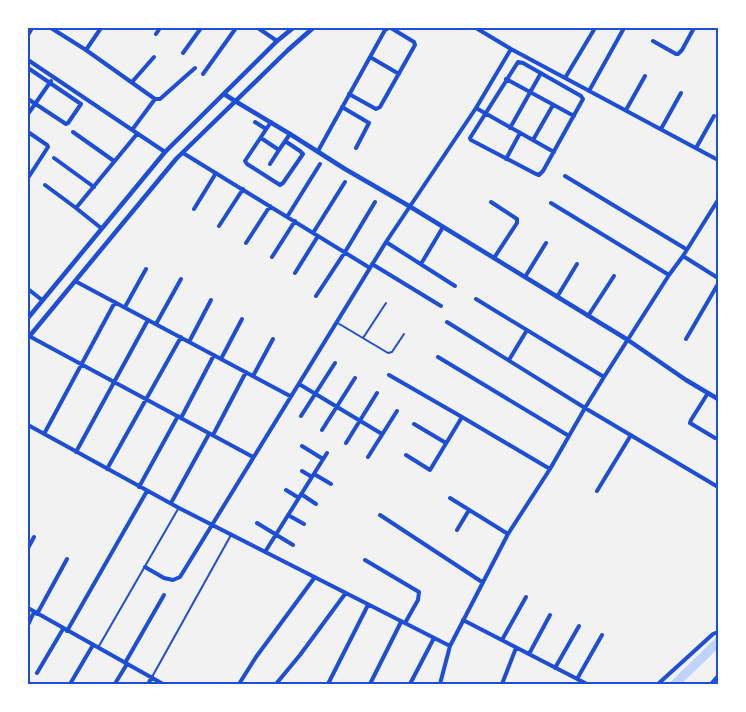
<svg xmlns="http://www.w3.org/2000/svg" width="746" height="712" font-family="Montserrat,sans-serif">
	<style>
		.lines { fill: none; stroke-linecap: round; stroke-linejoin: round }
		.canal { stroke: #bfd3fe; stroke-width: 9 }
		.service { stroke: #1d4ed8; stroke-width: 2 }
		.minor { stroke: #1d4ed8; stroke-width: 4 }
		.tertiary { stroke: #1d4ed8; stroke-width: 4.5 }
		.neatline { fill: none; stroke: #1d4ed8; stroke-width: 2 }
	</style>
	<rect width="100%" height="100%" fill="#f2f2f2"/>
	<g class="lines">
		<path class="canal" d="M675 684 718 642"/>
		<path class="service" d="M336 322 388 353 392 352 404 334
			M363 338 386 303
			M99 646 178 509
			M152 677 231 535"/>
		<path class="minor" d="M51 28 86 50 155 99 132 130
			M258 28 277 41
			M476 28 511 49 718 160
			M156 34 160 28
			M28 35 32 28
			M653 41 676 54H678L682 50 694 28
			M86 50 101 28
			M183 53 201 28
			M370 57 399 74
			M28 60 165 152
			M518 62 523 63 581 96 583 99 543 171 539 175 536 174 471 140 470 138Z
			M28 68 81 104 68 123 66 124 28 99
			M203 74 236 28
			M565 78 595 28
			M506 79 574 116
			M132 82 154 57
			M589 91 624 28
			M349 94 376 109 380 107 415 45 414 42 391 28
			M155 99H160L195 68
			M342 107 369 123 356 148
			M476 108 554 152
			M626 110 645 76
			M28 114 51 81
			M255 122 266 129
			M271 122 245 161 247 164 280 185 283 183 303 154 300 151 285 141
			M510 128 541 73
			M661 129 681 93
			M28 132 47 145 48 147 28 178
			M73 132 114 161
			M261 138 279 150 290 134
			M533 140 553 105
			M696 148 714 116
			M318 151 385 30 389 28
			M183 153 370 268
			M54 158 94 187
			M506 159 520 133
			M270 164 279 150
			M565 176 686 249
			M45 185 76 208
			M491 202 517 219V223L494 258
			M551 203 669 275
			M194 209 216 173
			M287 217 320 164
			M219 226 243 189
			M101 228 76 208 137 134
			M313 233 345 182
			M386 242 455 286
			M246 243 270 206
			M683 256 718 278
			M272 257 295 221
			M372 264 441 306
			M421 264 443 227
			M295 273 318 236
			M525 277 546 243
			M75 281 290 396
			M28 289 42 300
			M316 296 345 252 375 202
			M557 297 577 264
			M476 299 604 377
			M125 307 146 269
			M588 316 614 276
			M447 322 585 408 718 487
			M156 324 181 279
			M29 336 253 457
			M686 339 718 284
			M189 342 211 300
			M438 357 569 436
			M221 359 242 319
			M509 360 527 330
			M389 375 462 417 550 469
			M253 376 273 339
			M299 384 382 434
			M708 393 691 420 690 423 715 438
			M301 416 335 363
			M181 418 214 355
			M414 424 446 443
			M28 425 179 508 450 646 440 684
			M322 430 355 378
			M44 434 115 302
			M213 435 246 372
			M346 443 377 393
			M302 446 323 459
			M76 452 148 320
			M406 455 430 470 462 417
			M368 457 397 411
			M107 469 181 337
			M302 471 312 477
			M314 474 331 484
			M139 487 178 416
			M286 490 299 498
			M597 491 631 435
			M301 494 316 504
			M450 498 508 534
			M171 503 209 434
			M288 515 304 524
			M380 515 482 582
			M257 523 293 545
			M457 530 469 510
			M28 548 34 537
			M265 552 327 453
			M365 560 419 592 418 600 405 623
			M145 567 164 578 173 580 180 577 386 242 476 108 511 49
			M28 608 163 684
			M37 614 67 559
			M463 620 587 684
			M28 625 34 612
			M67 631 147 491
			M502 640 526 597
			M450 646 508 534 550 469 585 408 604 377 669 275 683 256 718 200
			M529 654 550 615
			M125 663 164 595
			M555 668 579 626
			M37 673 63 629
			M577 679 602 635
			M116 682 127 664
			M70 684 93 645
			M148 684 152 677
			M239 684 256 657 315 577
			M276 684 300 655 345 594
			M328 684 368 605
			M370 684 401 622
			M410 684 434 638
			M502 684 516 648
			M658 684 713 634 718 632
			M711 684 718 676"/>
		<path class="tertiary" d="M224 94 235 101 290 134 345 169 409 206 628 340 686 380 718 399
			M28 318 165 152 277 41 293 28
			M28 338 176 159 288 50 313 28"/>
	</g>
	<rect width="746" height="712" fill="none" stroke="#ffffff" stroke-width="58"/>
	<rect x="29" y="29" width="688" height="654" class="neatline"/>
</svg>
